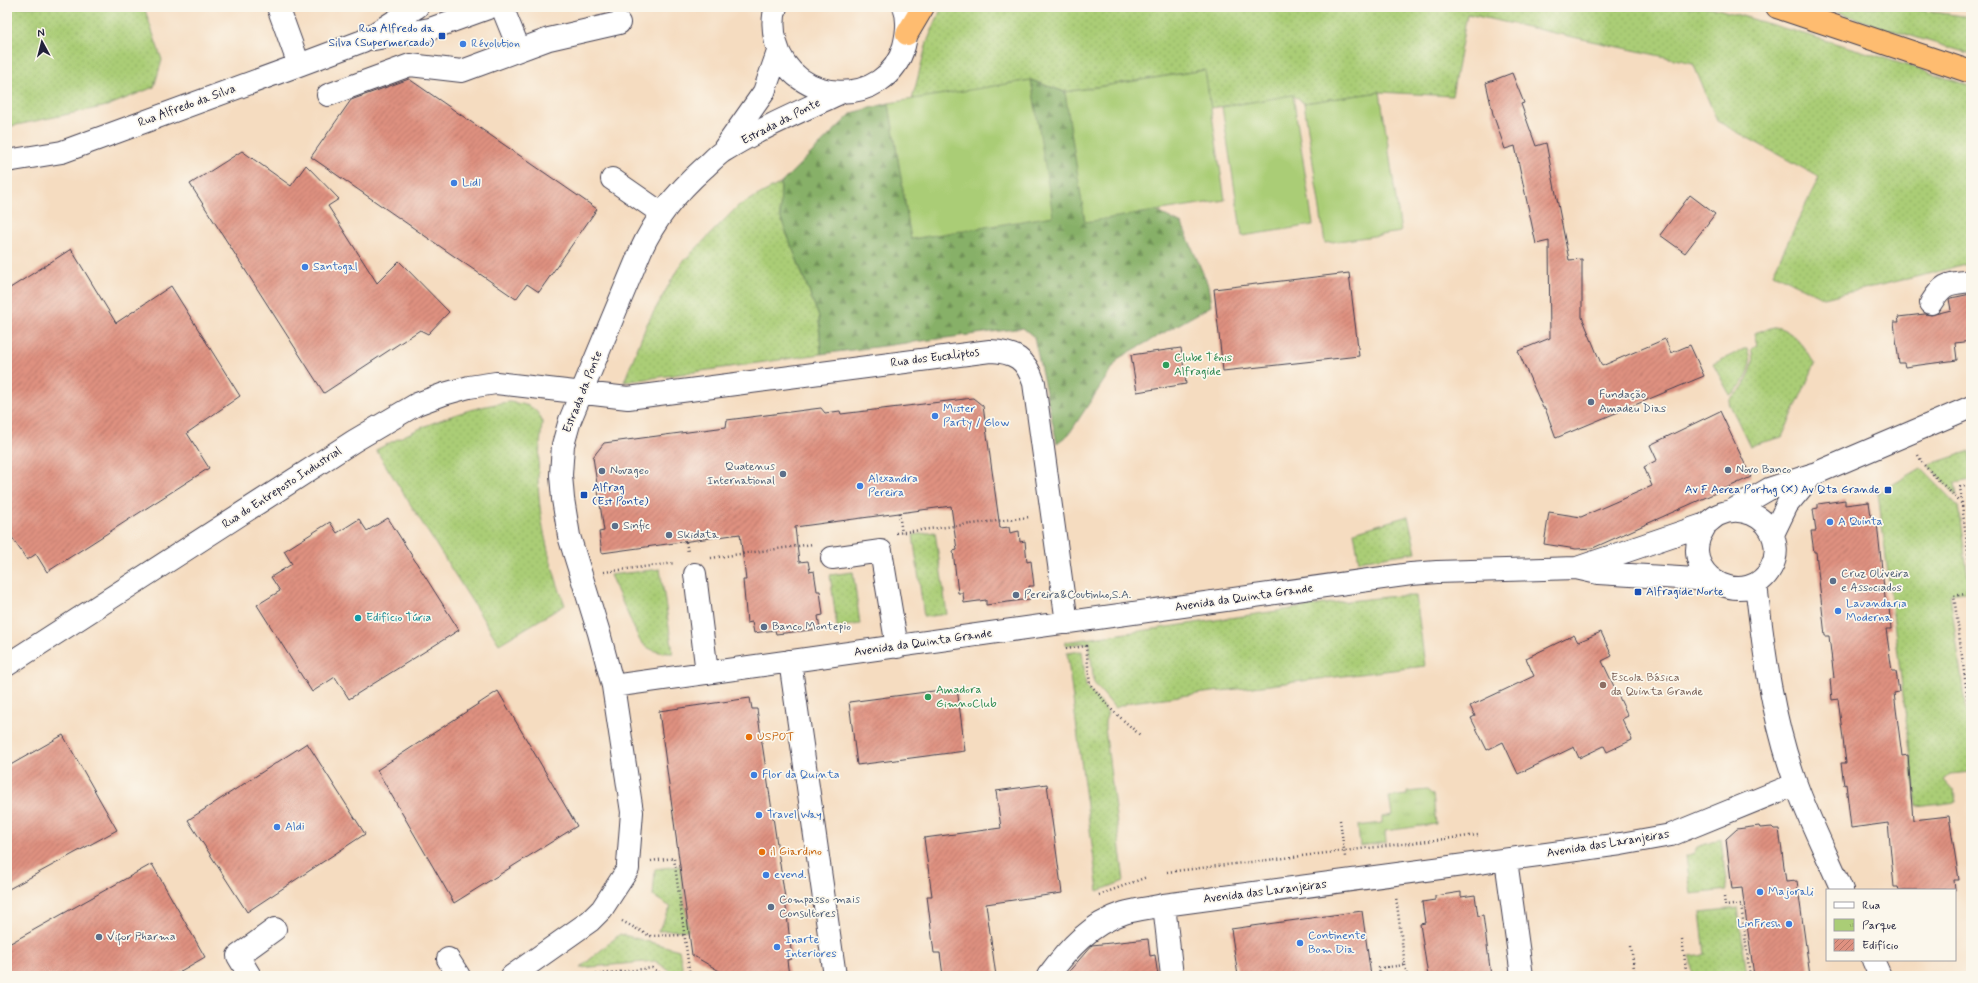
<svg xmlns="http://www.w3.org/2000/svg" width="1978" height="983" font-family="Mynerve,sans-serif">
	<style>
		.grass { fill: url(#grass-dots); stroke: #667858 }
		.forest { fill: url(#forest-firs); stroke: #546951 }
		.park { fill: url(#park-tufts); stroke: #667858 }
		.pitch { fill: #aacd76; stroke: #667858 }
		.building { fill: url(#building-hatch) }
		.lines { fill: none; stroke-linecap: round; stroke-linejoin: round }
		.minor-casing { stroke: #423e4f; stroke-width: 24 }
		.highway-casing { stroke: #423e4f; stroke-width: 24 }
		.path { stroke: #423e4f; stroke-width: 2.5; stroke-dasharray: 1 3; stroke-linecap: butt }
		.minor { stroke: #fff; stroke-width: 22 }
		.highway { stroke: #febc70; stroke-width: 22 }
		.transit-dot { fill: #1a4fb4; stroke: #fbf7ec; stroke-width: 1.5 }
		.shop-dot { fill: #3f7fe0; stroke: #fbf7ec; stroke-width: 1.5 }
		.leisure-dot { fill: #2e9e5b; stroke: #fbf7ec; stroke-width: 1.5 }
		.service-dot { fill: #5c6f8a; stroke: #fbf7ec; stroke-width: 1.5 }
		.culture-dot { fill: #0f9aa8; stroke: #fbf7ec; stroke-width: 1.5 }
		.education-dot { fill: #8d6e63; stroke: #fbf7ec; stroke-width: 1.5 }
		.food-dot { fill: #e8710a; stroke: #fbf7ec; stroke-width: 1.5 }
		.labels { text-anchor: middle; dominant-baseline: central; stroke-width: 3.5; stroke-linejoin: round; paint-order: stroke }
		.transit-label { font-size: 12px; fill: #164399; stroke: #fbf7ec; text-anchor: end }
		.shop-label { font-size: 12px; fill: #366cbe; stroke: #fbf7ec; text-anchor: start }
		.street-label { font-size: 12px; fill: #22223b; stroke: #fbf7ec }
		.leisure-label { font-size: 12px; fill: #27864d; stroke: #fbf7ec; text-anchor: start }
		.service-label { font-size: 12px; fill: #4e5e75; stroke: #fbf7ec; text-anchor: start }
		.culture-label { font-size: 12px; fill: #0d838f; stroke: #fbf7ec; text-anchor: start }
		.education-label { font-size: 12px; fill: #785e54; stroke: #fbf7ec; text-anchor: start }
		.food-label { font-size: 12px; fill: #c56008; stroke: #fbf7ec; text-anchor: start }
	</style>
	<defs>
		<pattern id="grass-dots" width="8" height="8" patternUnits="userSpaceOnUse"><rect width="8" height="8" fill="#aacd76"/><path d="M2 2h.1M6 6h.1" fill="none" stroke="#92b067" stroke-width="1.8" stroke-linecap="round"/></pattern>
		<pattern id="forest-firs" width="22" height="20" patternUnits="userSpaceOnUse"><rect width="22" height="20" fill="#87b067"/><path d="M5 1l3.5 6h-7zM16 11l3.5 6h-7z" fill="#6e8f56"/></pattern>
		<pattern id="park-tufts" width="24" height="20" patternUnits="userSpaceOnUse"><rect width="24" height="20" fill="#aacd76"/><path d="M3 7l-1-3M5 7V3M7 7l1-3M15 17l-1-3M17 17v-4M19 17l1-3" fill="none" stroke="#92b067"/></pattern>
		<pattern id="building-hatch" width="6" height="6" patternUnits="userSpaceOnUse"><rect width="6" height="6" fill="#df9180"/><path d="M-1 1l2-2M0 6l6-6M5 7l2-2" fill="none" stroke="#b4766a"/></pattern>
	</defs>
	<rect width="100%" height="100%" fill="#fbf7ec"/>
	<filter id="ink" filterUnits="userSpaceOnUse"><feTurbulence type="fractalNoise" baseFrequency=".025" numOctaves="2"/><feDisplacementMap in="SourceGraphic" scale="8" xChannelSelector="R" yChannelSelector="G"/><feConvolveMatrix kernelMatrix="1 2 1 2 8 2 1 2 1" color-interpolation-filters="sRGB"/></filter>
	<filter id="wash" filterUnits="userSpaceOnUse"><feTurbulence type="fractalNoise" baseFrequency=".012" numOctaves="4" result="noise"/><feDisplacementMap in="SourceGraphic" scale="16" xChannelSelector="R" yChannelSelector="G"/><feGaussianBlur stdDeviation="0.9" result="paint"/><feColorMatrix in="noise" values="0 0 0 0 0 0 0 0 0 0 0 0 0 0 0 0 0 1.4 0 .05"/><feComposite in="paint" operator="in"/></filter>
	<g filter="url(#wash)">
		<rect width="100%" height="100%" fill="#f5dcc0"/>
		<path class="grass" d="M7 7H144L162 60 154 87 107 106 7 127Z
			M942 7H1711L1862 51 1971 86V262L1933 273 1824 298 1773 273 1819 177 1717 121 1693 63 1467 14 1452 96 1380 92 1304 103 1293 96 1211 108 1204 70 1065 92 1031 80 912 100 927 42Z
			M1824 7H1894L1971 17V54L1875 25Z
			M781 183 780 216 819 317 821 354 624 382 647 324 680 265 738 206Z
			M1774 327C1794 329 1805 350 1815 364L1782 437 1750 446 1729 403C1731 396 1734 396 1739 391 1749 381 1756 362 1751 349L1757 346 1754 333Z
			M1744 349H1747C1755 367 1746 384 1730 395L1713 364Z
			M509 402C524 404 536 405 542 421 541 440 538 460 538 479 539 522 550 565 565 605L499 644 376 450C418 428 461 408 509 402Z
			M1970 451 1971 480 1955 483 1957 496 1928 465Z
			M1921 468 1958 506 1970 591 1950 594 1966 712H1971V772L1950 774 1944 779 1954 790 1956 802 1917 807 1878 493Z
			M1408 516 1416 552 1359 561 1354 532Z
			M935 532 947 614 924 617 913 535Z
			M660 569 673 653C658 653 650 651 640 641L610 575Z
			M853 572 860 624 837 627 830 575Z
			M1396 596H1416L1425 666 1131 702 1115 708 1094 683 1089 643 1066 645 1065 642 1339 602Z
			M1082 651 1086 686 1108 713 1105 721V728L1124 881 1098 891 1067 653Z
			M1721 839 1727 890 1691 894 1686 856 1694 853 1697 847Z
			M680 866 688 930 658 931 671 907 653 896 655 869Z
			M1738 908 1747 976H1693L1690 956 1705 954 1700 912Z
			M620 934 679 950 684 976H678L655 961 580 968Z"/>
		<path class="forest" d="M1031 80 1065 92 1085 221 1156 211 1182 224 1208 285 1211 306 1119 358 1069 434 1057 443 1034 337 1023 328 821 354 819 317 780 216 781 183 852 113 889 103 911 239 1052 216Z"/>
		<path class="park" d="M1427 790 1433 795 1436 824 1385 831 1386 842 1360 846 1358 826 1382 823V817L1392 815 1389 797 1407 795V792Z"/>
		<path class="pitch" d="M1205 70 1225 200 1085 222 1065 92Z
			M1031 80 1053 216 911 239 889 103Z
			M1380 92 1401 232 1325 243 1304 103Z
			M1293 95 1313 225 1242 236 1222 107Z"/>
		<g id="blocks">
			<path class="building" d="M1512 73 1524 103 1521 104 1536 146 1546 143 1569 260 1582 259V317L1602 366 1665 339 1671 353 1690 345 1704 376 1556 438 1545 408H1543L1518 351 1550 338 1549 241 1536 244 1515 146 1505 149 1493 114 1486 83Z
				M409 79 597 209 539 292 527 284 516 299 311 157 351 100Z
				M242 151 291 186 306 165 339 199 328 206 377 283 399 261 449 312 428 334 420 330 324 393 190 184Z
				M1690 195 1715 214 1685 253 1660 235Z
				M71 249 116 323 171 286 240 396 187 433 209 468 47 572 36 554 27 560 7 530V290Z
				M1349 273 1359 356 1223 371 1214 289Z
				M1971 294V341L1955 343 1957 360 1905 367 1904 363H1899L1894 322H1899L1898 317 1925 314 1931 315 1951 310 1949 299 1951 298Z
				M1181 348 1186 384 1137 392 1131 355Z
				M973 398 983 406 1000 528 1009 527 1010 533 1019 531 1020 542 1025 541 1027 562 1031 561 1034 586H1029L1030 599 986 605V600L964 603 963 593H958L953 551 957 550 951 506 795 527 799 562 808 561 810 572 814 571 817 591H820L823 615 818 616 820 629 776 634 775 630 754 633 752 622 747 623 743 580H746L740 534 602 553 599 532 604 531 593 457 604 443 726 427 727 420 821 408 825 413 840 411 841 414Z
				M1720 411 1751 477 1593 548 1576 549 1544 544 1549 512 1581 517 1652 486 1644 467 1657 460 1650 445Z
				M1845 500V505L1869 502 1872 523H1877L1886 607H1889L1891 629H1886L1892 671H1896L1899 692 1894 693 1902 756 1908 755 1913 820 1949 816 1959 880H1954L1955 890H1899L1898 887H1894L1888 823 1851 828 1846 784 1844 785 1841 763H1846L1838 699 1832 700 1830 679 1834 678 1829 636H1825L1816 552H1814L1811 531H1816L1813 509 1818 508V504Z
				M388 518 459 630 349 699 335 677 312 692 257 605 280 591 271 577 292 564 284 551 330 522 337 533 359 519 367 531Z
				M1601 632 1612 656 1602 661 1628 716 1622 719 1632 740 1607 752 1604 746 1579 758 1574 747 1518 774 1503 742 1487 750 1471 718 1475 716 1470 706 1534 676 1526 658 1574 635 1578 642Z
				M957 688 965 751 857 765 849 702Z
				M498 691 577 826 454 903 377 770Z
				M750 698 752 709H757L785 898 792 959 787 960 789 976H728L692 955 659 711Z
				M63 735 117 830 7 890V767Z
				M307 743 365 834 247 912 188 820Z
				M1047 784 1062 893 986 904 996 976H943L940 953H934L927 896H932L924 838 1001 828 996 791Z
				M1759 826 1760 828 1772 827 1774 829H1779L1786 882 1797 881 1810 976H1754L1742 888 1732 889 1726 839 1737 829Z
				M152 864 205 957 172 976H7V945Z
				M1461 892V897L1475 895 1478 916 1483 915 1491 976H1428L1420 924 1425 923 1422 902 1435 900V896Z
				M1362 911 1371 976H1238L1231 929Z
				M1148 939 1150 956 1155 955 1158 976H1065L1092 945Z"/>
		</g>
	</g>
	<g filter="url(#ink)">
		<use href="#blocks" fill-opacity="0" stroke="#423e4f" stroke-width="1"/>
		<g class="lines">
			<g class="minor-casing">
				<path id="minor" d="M278 7 299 65
					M502 7 519 49
					M776 7C772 19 773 31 776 43 792 106 887 109 904 46 907 34 909 19 904 7
					M374 39 430 29 491 7
					M328 95 410 65 462 71 549 39 619 23
					M724 149 764 92 778 52
					M7 161 62 152 299 65 363 41 417 7
					M612 179 661 213
					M1931 303C1944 282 1948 284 1971 281
					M1733 510 1769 489 1814 474 1971 407
					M1773 534 1787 505 1813 474
					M832 558 881 551 897 647
					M1577 568 1706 524C1710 521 1714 517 1718 515 1740 504 1768 516 1774 539 1777 549 1776 559 1771 568 1749 609 1685 581 1699 538 1701 533 1704 529 1706 524
					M695 574 707 673
					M1756 584C1764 654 1772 717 1796 784 1809 820 1827 855 1842 890
					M790 661 835 976
					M7 665 354 441 417 404 444 394 469 387 496 383 628 398 990 351C1015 352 1026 359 1034 383L1067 623
					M613 686 1411 574 1437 572 1576 568 1598 573 1712 580
					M1506 860 1522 976
					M1164 905 1172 976
					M448 959 459 976
					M1873 960 1880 976
					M250 976 238 956 275 929
					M512 976 590 921 602 909 628 869V864L632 812 613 686 599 633 569 536 563 499 561 475 563 445 570 420 641 250C656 217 677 192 704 168 710 163 716 156 722 152 759 129 801 111 840 93
					M1048 976C1068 949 1090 924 1124 913 1137 909 1151 908 1164 905L1621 844 1671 835 1796 784"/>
			</g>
			<g class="highway-casing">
				<path id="highway" d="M1777 7 1971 72
					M907 34 923 7"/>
			</g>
			<path class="path" d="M1918 455 1923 464 1962 504 1971 578
				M1962 503 1960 487 1971 485
				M899 513 902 533
				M896 533 1030 517
				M686 542 688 552
				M711 558 813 544
				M604 572 675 563
				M1971 593 1954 596 1969 709H1971
				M1066 649 1086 646 1090 684 1112 710 1141 736
				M1340 820 1345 857
				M651 861 674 858 690 976
				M1167 872 1478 835
				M1099 895 1147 877
				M1724 897 1725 906 1741 904 1750 976
				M622 921 650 936 684 935
				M1682 939 1687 976
				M1631 946 1635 976
				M1405 965 1407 976
				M584 976 652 968 665 976
				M1380 976 1379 968 1405 965 1396 897"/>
			<use href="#minor" class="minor"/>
			<use href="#highway" class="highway"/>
		</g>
	</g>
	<g class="transit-dot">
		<rect x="438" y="32" width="8" height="8" rx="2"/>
		<rect x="1884" y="486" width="8" height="8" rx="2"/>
		<rect x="580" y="491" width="8" height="8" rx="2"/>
		<rect x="1634" y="588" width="8" height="8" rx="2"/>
	</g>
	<g class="shop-dot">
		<circle cx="463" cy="44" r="4"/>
		<circle cx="454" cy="183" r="4"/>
		<circle cx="305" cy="267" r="4"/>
		<circle cx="935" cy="416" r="4"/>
		<circle cx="860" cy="486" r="4"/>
		<circle cx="1830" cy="522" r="4"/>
		<circle cx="1838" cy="611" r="4"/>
		<circle cx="754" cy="775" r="4"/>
		<circle cx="759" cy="815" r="4"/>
		<circle cx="277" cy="827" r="4"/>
		<circle cx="766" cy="875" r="4"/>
		<circle cx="1760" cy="892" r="4"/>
		<circle cx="1789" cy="924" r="4"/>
		<circle cx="1300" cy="943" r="4"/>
		<circle cx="777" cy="947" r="4"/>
	</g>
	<g class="leisure-dot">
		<circle cx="1166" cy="365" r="4"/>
		<circle cx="928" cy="697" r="4"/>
	</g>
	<g class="service-dot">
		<circle cx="1591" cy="402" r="4"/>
		<circle cx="1728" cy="470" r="4"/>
		<circle cx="602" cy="471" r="4"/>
		<circle cx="783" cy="474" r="4"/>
		<circle cx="615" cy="526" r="4"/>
		<circle cx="669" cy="535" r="4"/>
		<circle cx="1833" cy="581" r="4"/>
		<circle cx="1016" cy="595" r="4"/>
		<circle cx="764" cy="627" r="4"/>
		<circle cx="771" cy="907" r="4"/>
		<circle cx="99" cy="937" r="4"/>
	</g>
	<circle class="culture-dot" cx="358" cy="618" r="4"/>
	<circle class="education-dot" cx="1603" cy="685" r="4"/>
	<g class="food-dot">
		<circle cx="749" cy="737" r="4"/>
		<circle cx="762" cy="852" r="4"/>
	</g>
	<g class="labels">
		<g class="transit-label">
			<text x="434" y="29">Rua Alfredo da<tspan x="434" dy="14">Silva (Supermercado)</tspan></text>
			<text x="592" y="488" text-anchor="start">Alfrag<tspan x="592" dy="14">(Est Ponte)</tspan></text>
			<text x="1880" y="490">Av F Aerea Portug (X) Av Qta Grande</text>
			<text x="1646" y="592" text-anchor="start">Alfragide Norte</text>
		</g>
		<g class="shop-label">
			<text x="471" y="44">Révolution</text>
			<text x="462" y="183">Lidl</text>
			<text x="313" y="267">Santogal</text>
			<text x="943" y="409">Mister<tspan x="943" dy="14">Party / Glow</tspan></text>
			<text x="868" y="479">Alexandra<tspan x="868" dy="14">Pereira</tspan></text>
			<text x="1838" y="522">A Quinta</text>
			<text x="1846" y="604">Lavandaria<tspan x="1846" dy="14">Moderna</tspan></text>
			<text x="762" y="775">Flor da Quinta</text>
			<text x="767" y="815">Travel Way</text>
			<text x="285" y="827">Aldi</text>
			<text x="774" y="875">evend.</text>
			<text x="1768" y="892">Majorali</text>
			<text x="1781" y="924" text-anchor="end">LinFresh</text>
			<text x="1308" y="936">Continente<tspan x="1308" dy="14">Bom Dia</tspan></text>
			<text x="785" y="940">Inarte<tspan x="785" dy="14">Interiores</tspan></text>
		</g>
		<g class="street-label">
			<text transform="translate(187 106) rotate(-20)">Rua Alfredo da Silva</text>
			<text transform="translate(781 122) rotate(-27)">Estrada da Ponte</text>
			<text transform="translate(935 358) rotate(-7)">Rua dos Eucaliptos</text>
			<text transform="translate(583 392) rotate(-68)">Estrada da Ponte</text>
			<text transform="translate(282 488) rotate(-33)">Rua do Entreposto Industrial</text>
			<text transform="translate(1244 598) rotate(-8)">Avenida da Quinta Grande</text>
			<text transform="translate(923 643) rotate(-8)">Avenida da Quinta Grande</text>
			<text transform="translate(1608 844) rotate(-9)">Avenida das Laranjeiras</text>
			<text transform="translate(1265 892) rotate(-7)">Avenida das Laranjeiras</text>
		</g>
		<g class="leisure-label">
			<text x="1174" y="358">Clube Ténis<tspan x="1174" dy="14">Alfragide</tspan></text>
			<text x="936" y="690">Amadora<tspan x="936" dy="14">GimnoClub</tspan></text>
		</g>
		<g class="service-label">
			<text x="1599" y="395">Fundação<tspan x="1599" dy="14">Amadeu Dias</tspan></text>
			<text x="775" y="467" text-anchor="end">Quatenus<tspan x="775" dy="14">International</tspan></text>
			<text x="1736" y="470">Novo Banco</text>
			<text x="610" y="471">Novageo</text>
			<text x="623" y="526">Sinfic</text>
			<text x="677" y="535">Skidata</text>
			<text x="1841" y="574">Cruz Oliveira<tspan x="1841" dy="14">e Associados</tspan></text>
			<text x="1024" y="595">Pereira&amp;Coutinho,S.A.</text>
			<text x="772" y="627">Banco Montepio</text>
			<text x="779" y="900">Compasso mais<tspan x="779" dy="14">Consultores</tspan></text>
			<text x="107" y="937">Vifor Pharma</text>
		</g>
		<g class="culture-label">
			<text x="366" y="618">Edifício Túria</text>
		</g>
		<g class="education-label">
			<text x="1611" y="678">Escola Básica<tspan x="1611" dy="14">da Quinta Grande</tspan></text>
		</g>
		<g class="food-label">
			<text x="757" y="737">USPOT</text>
			<text x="770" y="852">il Giardino</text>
		</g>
	</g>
	<rect width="1978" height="983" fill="none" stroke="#fbf7ec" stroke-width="24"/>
	<rect x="1826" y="889" width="130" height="72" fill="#fbf7ec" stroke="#a4a2a5"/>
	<rect x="1834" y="902" width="20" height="6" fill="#ffffff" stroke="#a4a2a5"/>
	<text x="1862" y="909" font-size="12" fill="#22223b">Rua</text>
	<rect x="1834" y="919" width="20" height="12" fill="url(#park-tufts)" stroke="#a4a2a5"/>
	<text x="1862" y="929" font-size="12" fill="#22223b">Parque</text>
	<rect x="1834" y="939" width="20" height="12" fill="url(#building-hatch)" stroke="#a4a2a5"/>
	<text x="1862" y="949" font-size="12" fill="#22223b">Edifício</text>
	<g transform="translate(42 42) rotate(353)" stroke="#fbf7ec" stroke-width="3" paint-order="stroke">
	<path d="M0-3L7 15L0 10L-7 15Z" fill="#22223b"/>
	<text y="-6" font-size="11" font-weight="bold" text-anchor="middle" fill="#22223b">N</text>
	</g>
</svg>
